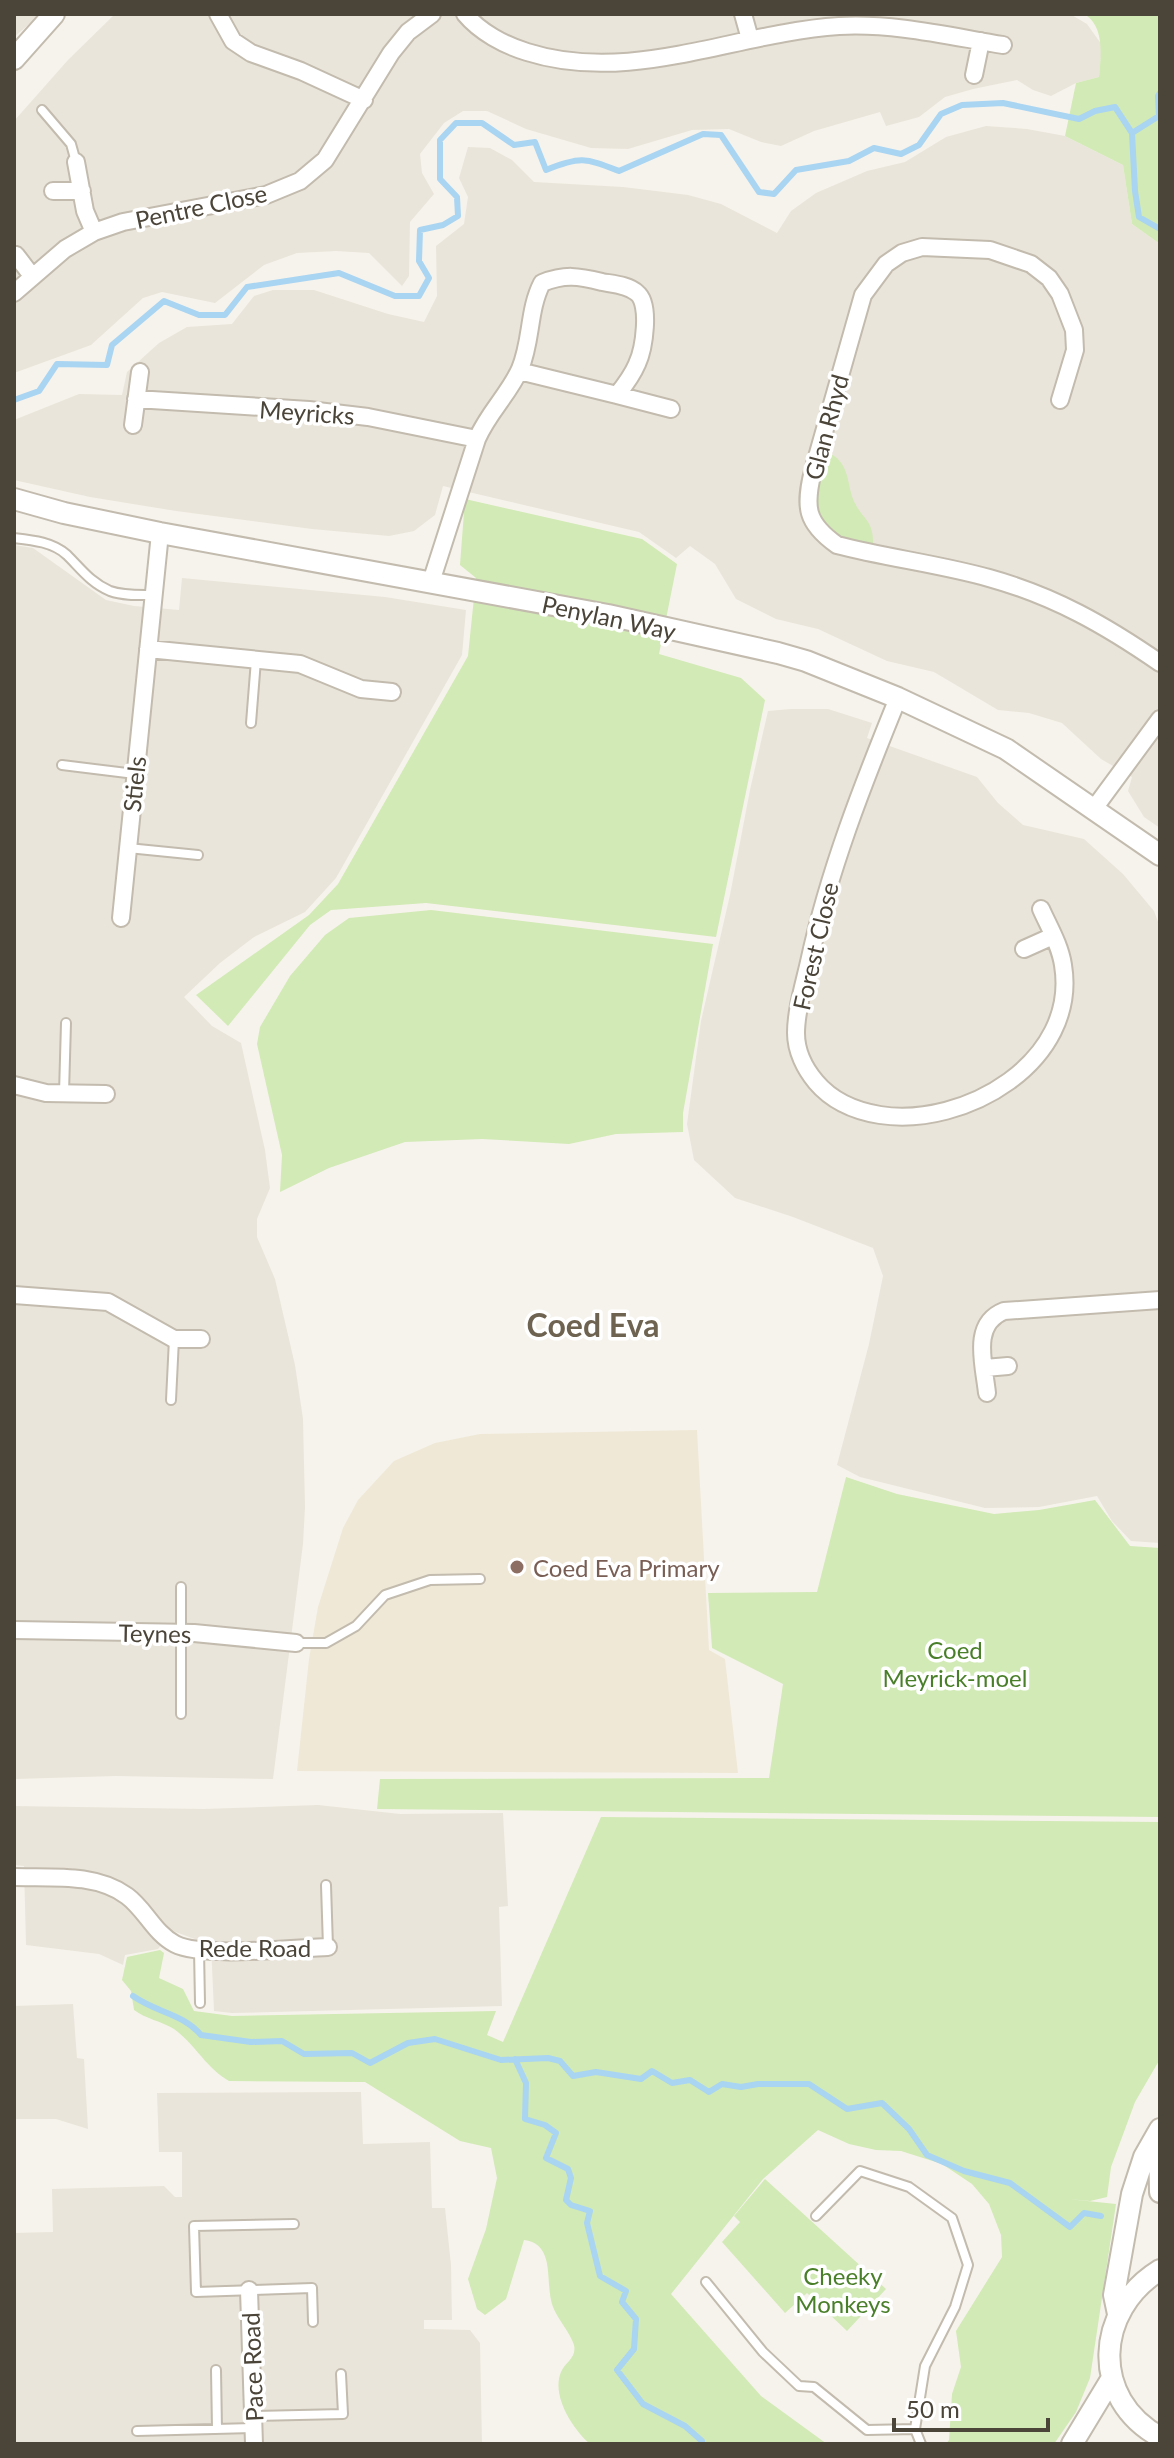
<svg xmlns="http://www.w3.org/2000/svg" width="1174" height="2458" font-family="Lato,sans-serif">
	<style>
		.residential { fill: #eae5da }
		.education { fill: #efe8d6 }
		.green { fill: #d2eab5 }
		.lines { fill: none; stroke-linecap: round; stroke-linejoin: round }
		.stream { stroke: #a9d4f2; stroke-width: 6 }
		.service-casing { stroke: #c2bbae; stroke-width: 12 }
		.minor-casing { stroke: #c2bbae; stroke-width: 20 }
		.tertiary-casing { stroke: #c2bbae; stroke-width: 24 }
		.service { stroke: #fff; stroke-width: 8 }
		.minor { stroke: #fff; stroke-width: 16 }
		.tertiary { stroke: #fff; stroke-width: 20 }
		.education-dot { fill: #8d6e63; stroke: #fff; stroke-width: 3 }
		.labels { text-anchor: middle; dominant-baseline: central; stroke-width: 7; stroke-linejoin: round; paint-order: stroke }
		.street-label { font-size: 24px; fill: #4b4439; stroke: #fff }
		.education-label { font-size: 24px; fill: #785e54; stroke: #fff; text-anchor: start }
		.park-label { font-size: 24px; fill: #4a7f2a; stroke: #fff }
		.district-label { font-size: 32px; font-weight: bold; fill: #6e6250; stroke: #fff }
	</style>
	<rect width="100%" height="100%" fill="#f6f3ec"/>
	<path class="residential" d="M14 14H41L14 37Z
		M115 14H1070L1087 24 1102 45 1099 77 1076 83 1051 96 1033 90 1017 80 973 89 945 97 919 117 886 126 880 112 814 131 781 146 761 142 729 129 692 130 628 149 591 148 526 129 487 111H463L444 123 420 154 422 173 434 194 410 222 409 276 402 286 369 253 336 251 297 253 264 265 215 303 162 292 143 298 91 345 14 373V121L68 60Z
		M986 126 1027 129 1065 136 1123 165 1132 224 1160 244V828L1144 817 1128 791 1132 777 1101 759 1062 723 1029 713 998 710 934 672 887 661 818 629 776 619 736 599 715 564 690 546 676 558 639 532 443 486 435 515 414 531 389 536 312 529 176 511 90 497 14 480V420L79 394 122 395 127 372 159 343 187 327 232 324 254 296 273 290H314L388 314 424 322 437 296 436 246 464 224 468 197 459 178 468 147 490 148 512 160 534 182 623 187 688 195 721 204 777 233 791 211 816 193 867 171 905 162 946 137Z
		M14 545 33 548 106 600 134 606 179 610 182 578 385 597 466 610 462 655 336 878 305 912 254 937 220 963 184 997 212 1026 241 1043 265 1150 270 1188 257 1219V1237L275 1279 295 1365 303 1419 305 1507 303 1544 273 1779 116 1776 14 1779Z
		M791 709H828L872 723 867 738 977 777 998 803 1023 825 1084 839 1123 874 1154 911 1160 927V1543L1131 1541 1112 1521 1097 1496 1039 1507 985 1508 860 1477 837 1465 869 1344 883 1276 873 1248 793 1217 735 1198 694 1160 687 1124 701 1021 730 895 750 790 768 711Z
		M318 1805 400 1814 503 1813 508 1906 499 1907 502 2006 232 2013 214 2011 211 1945 173 1931 158 1949 125 1955 123 1965 99 1954 26 1945 24 1866 14 1865V1806L203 1809Z
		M73 2004 77 2058 84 2059 88 2129 56 2119H14V2006Z
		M361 2092 363 2144 430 2142 432 2208H445L451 2265 452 2320H424V2329L470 2330 480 2343 482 2444H14V2233L53 2232 52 2189 164 2186 175 2197H182V2152H159L157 2093Z"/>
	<path class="education" d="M697 1430 709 1650 725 1659 738 1773 297 1771 309 1659 318 1607 343 1528 358 1500 394 1461 435 1443 480 1434Z"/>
	<path class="green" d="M1084 14H1160V244L1132 224 1123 165 1065 136 1076 83 1099 77C1101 56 1105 26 1084 14Z
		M831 454C849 464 847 482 853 499 861 519 874 519 873 544 865 548 858 544 849 541 804 528 814 488 831 454Z
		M465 499 642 539 677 564 659 654 741 678 765 700 716 937 426 903 331 910 310 925 228 1026 196 995 309 915 338 884 468 656 476 578 460 565Z
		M431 910 713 944 683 1113V1132L616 1134 569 1144 482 1139 405 1142 329 1168 280 1192 282 1155 257 1044 260 1027 290 976 325 935 349 918Z
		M846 1477 897 1494 994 1514 1039 1510 1095 1500 1130 1546 1160 1548V1817L377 1809 380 1779 769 1778 783 1684 712 1648 708 1593 817 1592Z
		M601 1817 1160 1822V2059L1135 2102 1111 2167 1107 2197 1090 2201 1068 2199 1116 2204 1090 2378 1076 2412 1054 2444H946L949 2440 952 2394 961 2367 956 2331 1002 2257 1001 2235 989 2204 972 2184 942 2164 901 2151 876 2150 849 2144 818 2130 763 2179 671 2294 761 2396 827 2444H590C573 2429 551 2396 561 2372 565 2362 577 2358 574 2345 570 2332 558 2320 553 2307 544 2284 557 2244 524 2240L506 2299 485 2315 477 2309 468 2279 486 2229 497 2178 491 2148 460 2141 365 2082 229 2081C206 2068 195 2044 174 2029 161 2021 146 2019 134 2010L131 1991 122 1980 127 1957 160 1950 164 1953 159 1978 183 1989 194 2011 232 2016 496 2011 487 2035 503 2042Z
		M765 2179 886 2289 847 2331 807 2293 785 2313 722 2242 740 2222 734 2216Z"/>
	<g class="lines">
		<path class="stream" d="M1132 133 1135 191 1139 217 1160 229
			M14 400 39 391 57 364 107 365 112 345 164 301 199 315H225L247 287 339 273 395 296H419L429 278 419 261 420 230 443 225 458 216 457 197 440 179V140L456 123H482L514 145 535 142 546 170C581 156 585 158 619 171L703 134 721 135 759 192 774 194 796 170 849 161 874 148 901 154 919 145 941 114 962 105 1003 103 1079 119 1095 111 1115 107 1132 133 1159 116 1158 96 1160 93
			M133 1996C157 2013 182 2013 201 2035L251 2042 282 2041 304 2054 352 2053 370 2063 408 2043 435 2039 501 2060 548 2058 560 2061 573 2076 596 2072 641 2079 652 2071 672 2083 690 2080 709 2092 722 2084 741 2087 758 2084H809L847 2109 882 2103 909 2129 927 2155 964 2171 1010 2183 1070 2227 1084 2213 1101 2216
			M515 2059 526 2083 525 2119 545 2125 556 2133 546 2158 568 2169 571 2178 566 2200 571 2205 590 2211 587 2223 600 2276 626 2291 622 2302 636 2319 634 2349 617 2370 643 2404 685 2426 702 2441 701 2444"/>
		<g class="service-casing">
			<path id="service" d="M42 110 71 144 76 162
				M14 538C32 540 53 542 67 555 81 569 91 583 110 591 124 596 140 595 154 595
				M251 723 256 660
				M62 765 135 774
				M128 848 198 855
				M64 1093 66 1023
				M171 1400 174 1339
				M296 1643H326L356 1626 385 1595 430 1580 480 1579
				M181 1714V1587
				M326 1885 328 1947
				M199 1950 200 2003
				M816 2216 860 2171 909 2187 952 2218 968 2265 955 2307 925 2366 915 2429 921 2444
				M294 2224 194 2226 196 2292 312 2288 313 2322
				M706 2282 763 2352 799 2386 814 2387 867 2430 915 2429
				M216 2370 217 2429
				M255 2416 343 2414 341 2374
				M137 2431 253 2428"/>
		</g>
		<g class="minor-casing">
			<path id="minor" d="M218 14 233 41 251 53 301 71 364 100
				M465 14C480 32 504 45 527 52 631 85 734 33 839 26 895 23 948 36 1003 45
				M743 14 750 39
				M974 75 981 41
				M76 162 85 211 94 232
				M53 191H82
				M16 255 32 276
				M14 293 65 249 94 232 123 222 266 195 300 181 325 160 391 53 408 32 432 14
				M617 395 671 409
				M136 399 309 410 368 417 477 439
				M1060 400 1075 350 1074 330 1060 294 1049 278 1031 264 990 250 922 247 902 253 886 264 863 295 813 471C804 507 806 523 837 545 887 558 939 564 989 578 1054 596 1105 625 1160 663
				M133 425 140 372
				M431 582 477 439C488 413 509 394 520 369 532 341 528 310 542 283 565 274 578 276 602 282 613 284 629 285 637 293 651 304 644 349 637 364 632 376 625 385 617 395L519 371
				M148 649 300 664 361 689 392 692
				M898 698C863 784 829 870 809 962 804 984 796 1010 796 1033 796 1051 805 1069 816 1082 832 1101 855 1111 880 1115 964 1128 1079 1062 1063 965 1060 945 1049 927 1041 909
				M1093 810 1160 719
				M121 918 160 533
				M1024 949 1053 936
				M14 1085 46 1093 106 1094
				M14 1295 108 1302 174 1339H201
				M985 1368 1008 1366
				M987 1393C984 1364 971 1324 1004 1311L1160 1300
				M14 1630 194 1633 296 1643
				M14 1877C51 1878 96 1873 127 1896 145 1909 154 1933 175 1944 202 1958 294 1948 328 1947
				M249 2290 254 2444"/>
		</g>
		<g class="tertiary-casing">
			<path id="tertiary" d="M14 59 54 14
				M14 499 64 513 160 533 608 615 778 653 806 661 898 698 1006 749 1160 855
				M1159 2132 1160 2192
				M1160 2270C1095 2310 1090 2399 1160 2437
				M1118 2314 1114 2295 1132 2194 1144 2157 1160 2129
				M1072 2444 1112 2378"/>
		</g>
		<use href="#service" class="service"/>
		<use href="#minor" class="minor"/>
		<use href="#tertiary" class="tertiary"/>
	</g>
	<circle class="education-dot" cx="517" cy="1567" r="8"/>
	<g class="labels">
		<g class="street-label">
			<text transform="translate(201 206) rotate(-12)">Pentre Close</text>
			<text transform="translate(307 412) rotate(4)">Meyricks</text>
			<text transform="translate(826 427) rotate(-75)">Glan Rhyd</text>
			<text transform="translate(609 617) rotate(12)">Penylan Way</text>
			<text transform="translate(134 784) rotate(-84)">Stiels</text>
			<text transform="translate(815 946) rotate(-77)">Forest Close</text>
			<text transform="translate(155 1633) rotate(1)">Teynes</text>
			<text x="255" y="1947">Rede Road</text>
			<text transform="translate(252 2367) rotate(-92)">Pace Road</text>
		</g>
		<g class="education-label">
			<text x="533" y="1567">Coed Eva Primary</text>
		</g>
		<g class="park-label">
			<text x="955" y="1649">Coed<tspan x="955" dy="28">Meyrick-moel</tspan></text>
			<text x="843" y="2275">Cheeky<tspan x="843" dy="28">Monkeys</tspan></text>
		</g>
		<g class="district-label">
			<text x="593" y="1324">Coed Eva</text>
		</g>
	</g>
	<rect width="1174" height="2458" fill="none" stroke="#4b4439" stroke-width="32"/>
	<path d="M894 2418v12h154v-12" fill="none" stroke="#4b4439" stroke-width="4"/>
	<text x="906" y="2418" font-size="24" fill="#4b4439" stroke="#ffffff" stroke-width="6" paint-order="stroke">50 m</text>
</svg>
